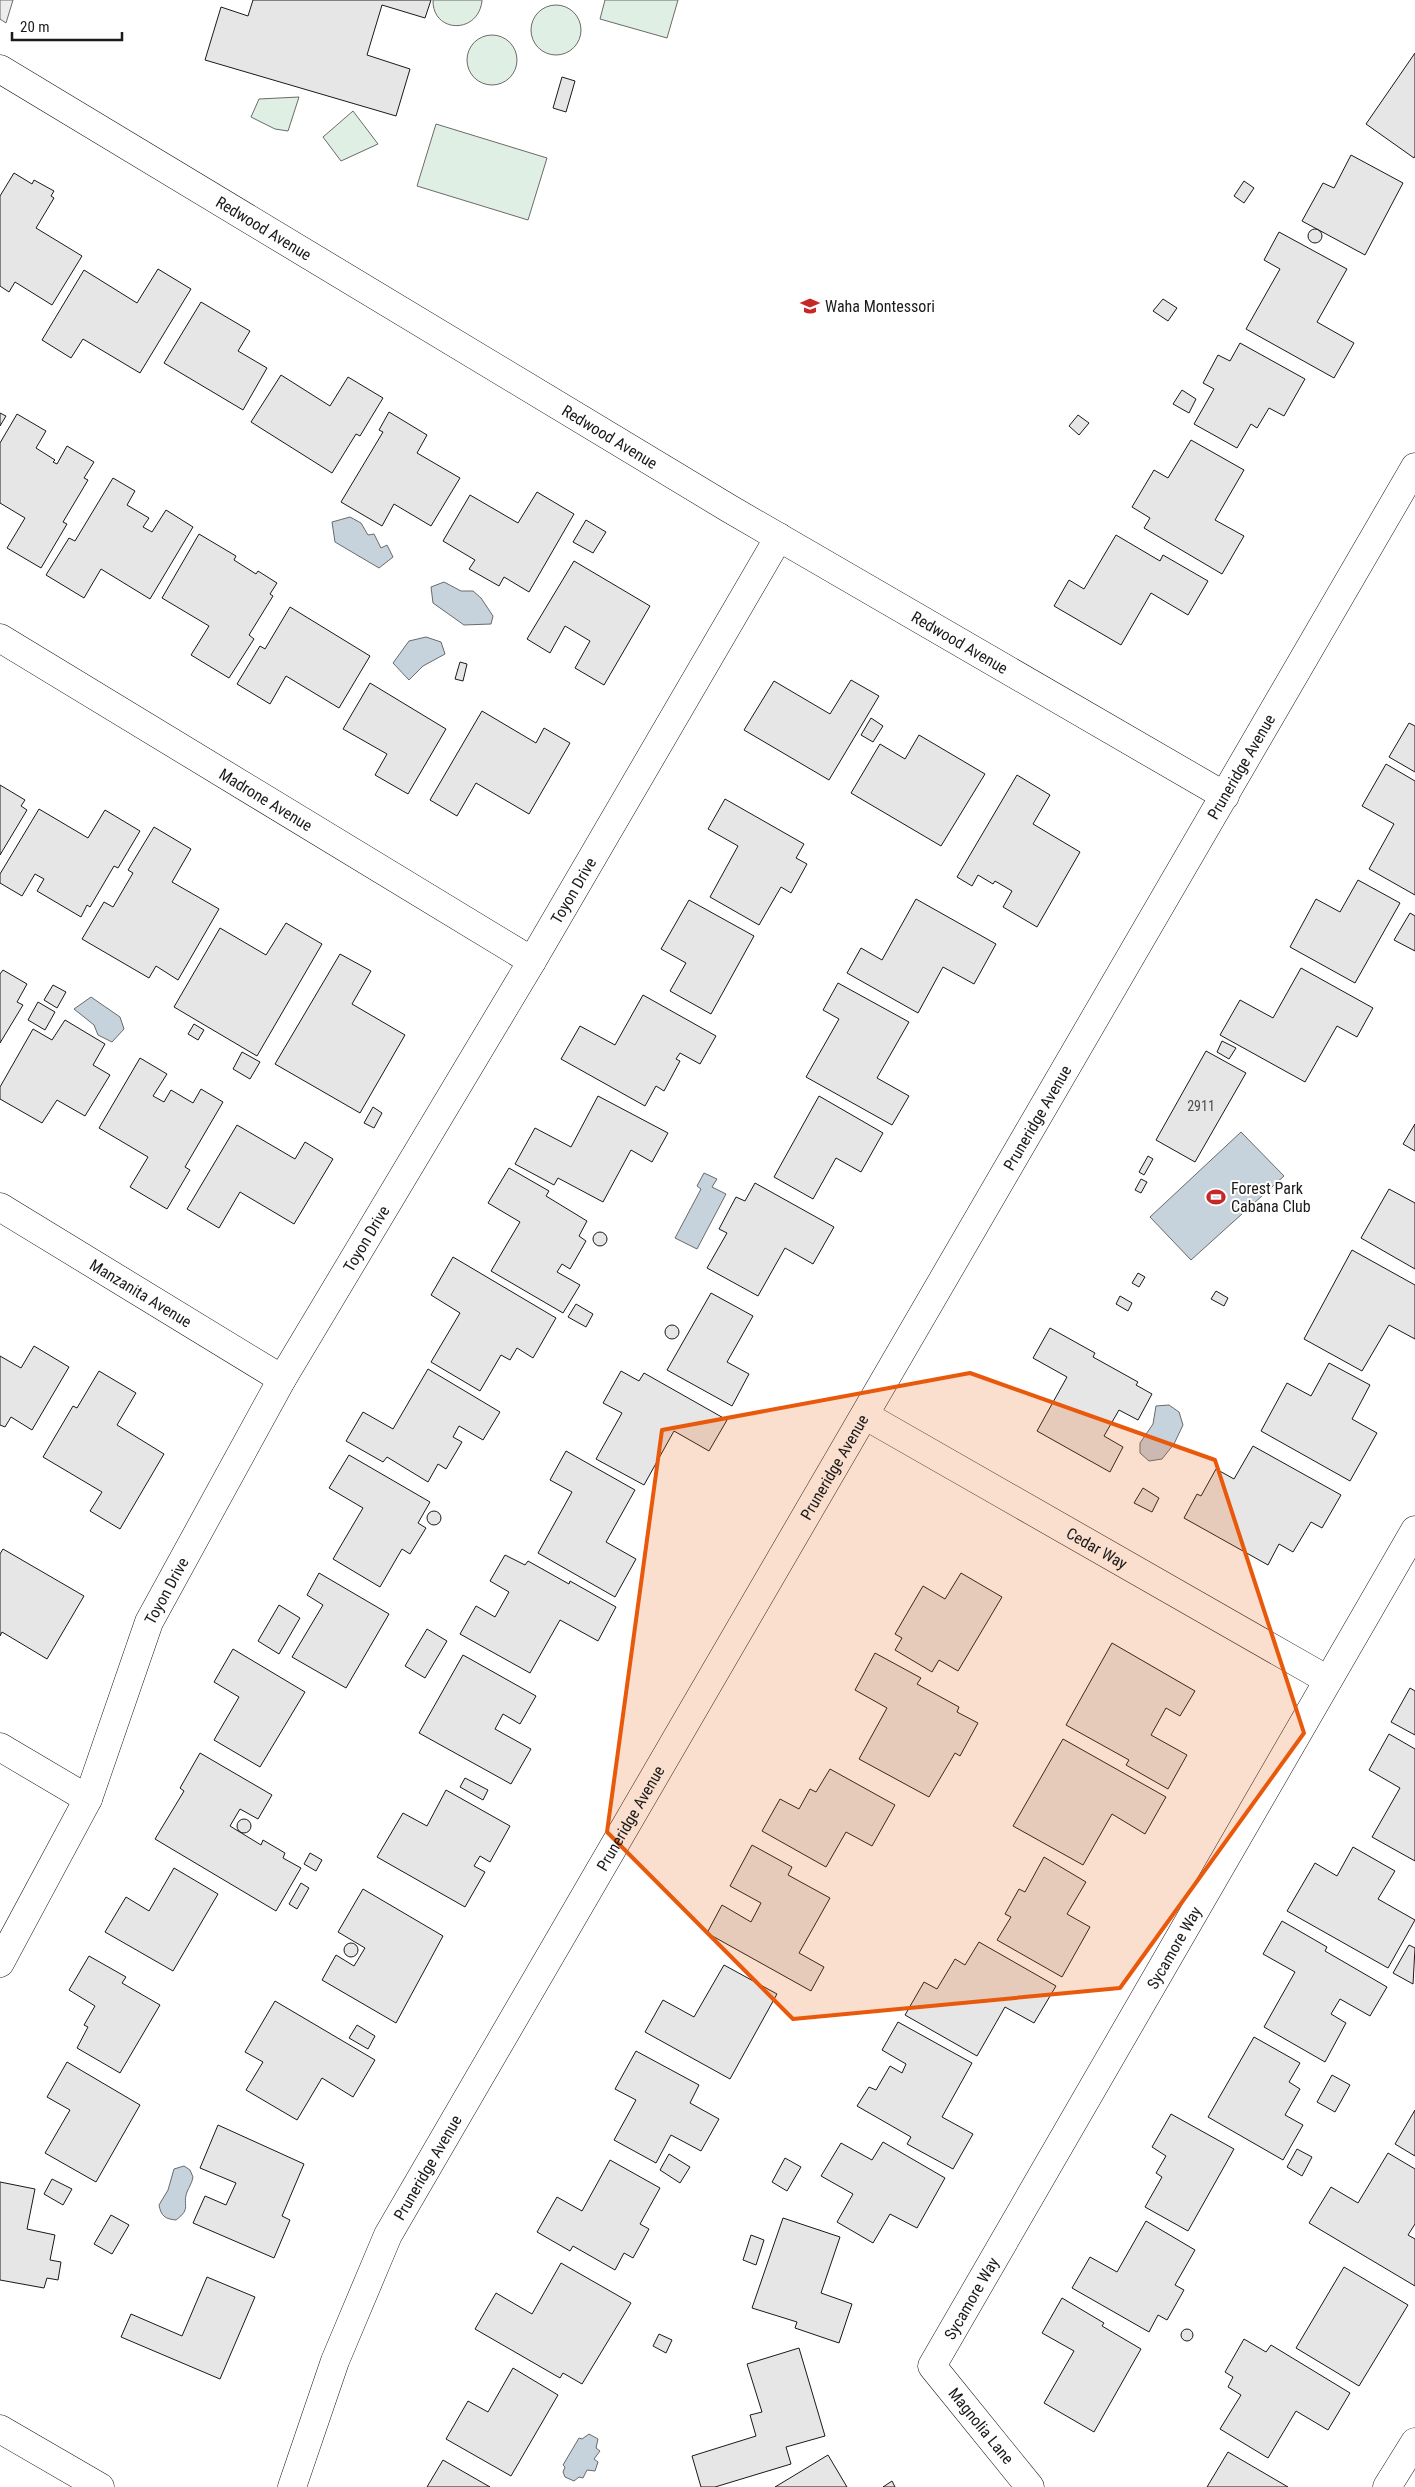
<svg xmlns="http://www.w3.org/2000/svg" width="1415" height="2487" font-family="'Roboto Condensed',sans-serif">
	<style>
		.green { fill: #e0efe3; stroke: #6a6a6a }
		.parking { fill: #ededed; stroke: #6a6a6a }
		.water { fill: #c6d2dc; stroke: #6a6a6a }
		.building { fill: #e6e6e6; stroke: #1a1a1a }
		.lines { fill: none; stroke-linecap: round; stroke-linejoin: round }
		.minor-casing { stroke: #1a1a1a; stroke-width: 29 }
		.secondary-casing { stroke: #1a1a1a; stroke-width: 29 }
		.minor { stroke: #fff; stroke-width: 28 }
		.secondary { stroke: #fff; stroke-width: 28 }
		.marked { fill: #e8590c; fill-opacity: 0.2; stroke: #e8590c; stroke-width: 4; stroke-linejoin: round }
		.labels { text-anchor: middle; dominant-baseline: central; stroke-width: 4; stroke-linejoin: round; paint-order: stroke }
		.number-label { font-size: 14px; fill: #4d4d4d }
		.street-label { font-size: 16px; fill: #1a1a1a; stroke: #fff }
		.poi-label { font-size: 16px; fill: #1a1a1a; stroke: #fff; text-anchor: start }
	</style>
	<rect width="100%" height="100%" fill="#fff"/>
	<path class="green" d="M433 0H482V1C478 35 432 33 433 0Z
		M605 0H678L667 38 600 19Z
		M531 30a25 25 0 1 1 50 0a25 25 0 1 1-50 0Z
		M467 60a25 25 0 1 1 50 0a25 25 0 1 1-50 0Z
		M299 97 288 131 275 129 251 117 259 99Z
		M353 111 378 144 341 161 323 137Z
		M436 124 547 158 528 220 417 186Z"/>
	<path class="parking" d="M0 0H13L6 23 0 19Z"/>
	<path class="water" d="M350 517 361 523 368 535 374 534 381 548 387 545 393 557 379 568 335 542 332 522Z
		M444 582 461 591H473L481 598 493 616 491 624 464 625 433 603 431 587Z
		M426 637 441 642 445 654 423 666 409 680 393 663 409 641Z
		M91 997 120 1017 124 1029 112 1042 98 1035 94 1025 74 1009Z
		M1241 1132 1284 1176 1191 1260 1150 1217Z
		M704 1173 717 1179 712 1187 726 1194 697 1249 675 1238 701 1189 697 1186Z
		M1169 1405 1179 1412 1183 1425 1174 1444 1162 1459 1149 1461 1140 1453V1443L1153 1424 1156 1406Z
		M184 2166 190 2170 193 2177C192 2183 189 2187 187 2192 182 2206 192 2208 176 2220 165 2219 161 2216 159 2205L168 2190 174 2169Z
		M589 2434 598 2439 596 2448 600 2451 594 2459 598 2462 595 2471 587 2470 583 2478 579 2477 574 2481 565 2477 563 2472 565 2467 563 2465 579 2438 582 2439Z"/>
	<path class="building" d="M253 0H431L425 18 382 5 367 55 410 69 396 116 205 60 221 7 248 16Z
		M1415 53V156L1414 158 1366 124Z
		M562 77 575 81 566 112 553 108Z
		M1351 155 1403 183 1365 255 1302 221 1323 183 1334 188Z
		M14 173 32 184 34 180 54 191 51 196 54 198 36 228 82 256 52 305 15 282 9 292 0 286V196Z
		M1244 181 1254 188 1244 203 1234 196Z
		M1308 236a7 7 0 1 1 14 0a7 7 0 1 1-14 0Z
		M1279 232 1347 269 1317 322 1354 343 1334 378 1246 329 1280 269 1264 260Z
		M158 269 191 289 140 373 83 339 71 358 42 340 84 270 137 303Z
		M1163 299 1177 308 1168 321 1153 311Z
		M201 302 250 331 238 351 267 368 243 410 164 363Z
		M1240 343 1305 379 1284 416 1269 408 1257 428 1251 424 1237 448 1194 424 1214 389 1203 383 1218 355 1230 361Z
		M281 375 330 406 348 377 383 398 360 436 356 434 332 473 251 422Z
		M1182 390 1196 399 1189 413 1173 404Z
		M389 412 427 435 417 453 460 478 431 526 394 504 382 526 341 502 383 432 379 430Z
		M0 413 6 416 0 426Z
		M17 414 46 431 36 448 55 460 53 462 57 464 67 446 94 462 84 478 88 480 63 522 67 524 41 568 7 548 25 518 0 503V443Z
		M1078 415 1089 423 1079 435 1069 426Z
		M1191 440 1244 470 1215 520 1244 536 1222 574 1144 528 1150 518 1132 507 1154 470 1168 478Z
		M113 478 135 491 127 505 149 518 143 527 152 532 166 510 193 527 150 599 101 569 84 598 46 575 69 538 75 541Z
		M537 492 574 514 529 592 504 577 499 586 469 569 475 560 443 541 470 495 518 523Z
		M586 520 606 532 593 553 573 542Z
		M199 534 236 556 234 560 256 574 258 571 277 583 270 594 273 596 249 635 254 639 229 678 191 655 209 626 162 598Z
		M1116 535 1160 561 1163 555 1208 581 1188 615 1151 593 1121 645 1054 606 1069 580 1084 589Z
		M574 561 650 606 604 685 575 668 590 641 565 626 550 653 527 639Z
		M290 607 370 656 339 708 286 676 270 704 237 684 260 646 265 649Z
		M460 662 467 664 463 681 455 679Z
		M851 680 879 696 829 780 744 730 774 681 830 714Z
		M370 683 446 729 408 794 375 775 387 754 343 729Z
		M482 711 536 743 544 728 570 743 529 814 476 783 457 816 430 800Z
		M871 718 883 726 873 742 861 735Z
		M1409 723 1415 726V772L1389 757Z
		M919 735 985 774 941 846 851 793 880 744 905 759Z
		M1386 764 1415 781V895L1369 869 1394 824 1362 806Z
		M1017 775 1050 795 1033 824 1080 852 1037 927 1003 907 1012 891 995 881 993 884 978 875 972 886 957 877Z
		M0 785 25 800 21 806 27 810 0 855Z
		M725 799 804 844 796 858 807 864 791 893 781 887 759 925 710 897 738 846 708 829Z
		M39 809 88 838 105 810 140 831 118 868 114 866 90 907 87 905 81 917 37 891 44 879 35 874 22 896 0 883V874Z
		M154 827 191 849 172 882 219 909 178 980 156 966 149 978 82 939 104 902 113 907 133 873 128 870Z
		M1358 880 1400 903 1355 983 1290 947 1316 899 1340 912Z
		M916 899 996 944 974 984 943 967 918 1013 847 973 861 948 882 960Z
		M689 900 754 936 711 1014 670 991 686 963 661 949Z
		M1410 913 1415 916V951L1394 940Z
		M286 923 322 944 257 1056 174 1007 220 928 266 955Z
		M340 954 371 971 352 1004 405 1035 360 1113 275 1064Z
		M1301 968 1373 1008 1357 1037 1337 1026 1305 1082 1220 1035 1240 1000 1273 1018Z
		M3 970 27 984 17 1002 23 1005 0 1043V974Z
		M838 983 909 1022 877 1078 909 1096 892 1125 806 1077 839 1019 823 1010Z
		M53 985 66 992 57 1008 44 1000Z
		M643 995 716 1036 700 1064 680 1053 676 1059 680 1061 664 1091 656 1086 645 1106 561 1059 580 1026 615 1045Z
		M38 1002 55 1012 45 1030 28 1020Z
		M65 1020 105 1044 93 1065 110 1075 85 1116 57 1100 42 1123 0 1099V1087L33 1029 52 1040Z
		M194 1024 204 1030 198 1040 188 1034Z
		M1222 1041 1236 1048 1229 1059 1217 1052Z
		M1206 1051 1246 1073 1195 1162 1156 1140Z
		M242 1052 260 1062 250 1079 233 1069Z
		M140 1058 167 1074 153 1096 164 1102 171 1090 193 1103 201 1089 223 1102 185 1167 190 1170 167 1209 130 1187 148 1157 99 1128Z
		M598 1096 668 1133 652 1162 631 1150 603 1202 558 1178 554 1185 515 1164 535 1128 571 1147Z
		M819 1096 883 1133 861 1172 836 1158 813 1199 774 1177Z
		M373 1107 382 1113 374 1128 364 1123Z
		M1415 1124V1151L1403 1144Z
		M237 1125 295 1159 305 1142 333 1159 294 1224 240 1192 219 1228 187 1209Z
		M1148 1156 1153 1159 1144 1175 1139 1172Z
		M509 1168 549 1191 546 1196 587 1221 579 1236 586 1241 570 1269 562 1264 557 1272 580 1285 563 1313 491 1271 520 1222 488 1203Z
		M1141 1179 1147 1182 1141 1193 1135 1190Z
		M755 1183 834 1227 813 1264 785 1248 758 1296 707 1268 727 1233 719 1229 736 1197 745 1201Z
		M1389 1189 1415 1203V1269L1361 1238Z
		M593 1239a7 7 0 1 1 14 0a7 7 0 1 1-14 0Z
		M1352 1250 1415 1285V1339L1389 1325 1362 1371 1304 1339Z
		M453 1257 556 1318 533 1358 517 1348 510 1360 501 1355 480 1391 431 1362 460 1313 431 1295Z
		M1138 1273 1145 1277 1139 1287 1132 1283Z
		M1216 1291 1228 1298 1224 1306 1211 1299Z
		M711 1293 753 1316 727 1362 749 1374 732 1406 667 1370Z
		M1120 1296 1132 1303 1128 1311 1116 1304Z
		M576 1304 593 1314 586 1327 568 1317Z
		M665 1332a7 7 0 1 1 14 0a7 7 0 1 1-14 0Z
		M1050 1328 1095 1353 1093 1357 1138 1382 1136 1385 1152 1394 1138 1420 1119 1410 1104 1436 1123 1447 1110 1472 1037 1431 1067 1377 1033 1358Z
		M34 1346 69 1367 32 1430 11 1417 5 1427 0 1425V1356L21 1368Z
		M1329 1363 1370 1385 1352 1419 1377 1433 1350 1481 1261 1431 1287 1383 1311 1396Z
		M428 1369 500 1412 483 1440 459 1426 453 1437 462 1442 446 1469 438 1464 428 1482 387 1457 383 1462 346 1441 363 1412 393 1429Z
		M99 1371 136 1393 117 1425 164 1454 120 1529 90 1511 102 1492 43 1457 73 1406 77 1408Z
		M621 1371 639 1381 644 1373 727 1420 709 1451 674 1431 644 1485 596 1459 622 1413 603 1403Z
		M1253 1446 1341 1495 1322 1528 1311 1522 1293 1552 1279 1544 1268 1565 1184 1518 1197 1494 1201 1496 1216 1469 1234 1479Z
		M566 1451 635 1490 606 1542 636 1559 615 1597 538 1553 572 1492 550 1480Z
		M349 1455 430 1502 418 1523 426 1528 410 1554 402 1549 380 1587 333 1559 363 1508 329 1488Z
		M1143 1488 1159 1498 1152 1512 1134 1503Z
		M427 1518a7 7 0 1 1 14 0a7 7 0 1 1-14 0Z
		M3 1549 84 1596 47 1659 2 1632 0 1636V1554Z
		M505 1555 525 1565 528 1561 569 1584 570 1581 616 1607 598 1641 560 1620 530 1673 460 1634 476 1606 495 1617 509 1592 490 1581Z
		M319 1573 389 1614 346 1688 292 1657 323 1605 307 1595Z
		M961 1573 1002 1597 958 1671 939 1660 932 1672 895 1650 902 1638 895 1634 923 1586 945 1599Z
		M279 1605 300 1618 279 1654 258 1641Z
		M427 1629 447 1641 425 1678 405 1666Z
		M1112 1643 1195 1691 1180 1716 1166 1708 1151 1735 1187 1755 1168 1789 1126 1765 1129 1760 1066 1725Z
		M233 1649 305 1692 260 1767 214 1740 239 1697 214 1682Z
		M875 1653 921 1678 917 1684 959 1707 957 1712 978 1723 960 1756 955 1753 929 1797 859 1759 887 1708 855 1690Z
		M463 1655 536 1696 520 1724 503 1714 495 1729 531 1749 511 1784 419 1733Z
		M1410 1688 1415 1691V1735L1391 1722Z
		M1389 1734 1415 1749V1861L1372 1837 1400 1788 1369 1770Z
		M1063 1739 1166 1797 1145 1834 1112 1814 1083 1865 1013 1826Z
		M200 1753 272 1795 258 1819 240 1809 230 1826 261 1845 263 1840 285 1853 283 1858 301 1868 276 1911 155 1839 184 1791 180 1788Z
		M830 1769 895 1805 872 1846 846 1832 826 1867 762 1831 780 1799 799 1809 810 1789 816 1792Z
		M465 1778 488 1790 483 1800 460 1787Z
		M446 1790 510 1826 490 1862 480 1856 474 1866 485 1872 465 1907 377 1857 403 1813 427 1826Z
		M237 1826a7 7 0 1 1 14 0a7 7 0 1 1-14 0Z
		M752 1845 792 1867 788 1875 830 1898 799 1953 824 1967 811 1991 707 1933 722 1905 751 1922 761 1903 730 1886Z
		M1353 1847 1395 1871 1378 1899 1415 1920 1388 1968 1287 1911 1315 1863 1337 1876Z
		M310 1853 322 1860 316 1871 304 1864Z
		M1044 1857 1086 1882 1067 1914 1090 1927 1062 1977 997 1940 1011 1917 1005 1914 1019 1889 1025 1892Z
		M174 1868 218 1894 173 1971 105 1932 126 1897 149 1911Z
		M301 1883 309 1888 297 1909 289 1904Z
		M363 1889 443 1936 396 2023 322 1980 336 1955 354 1966 365 1948 338 1932Z
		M1282 1921 1327 1947 1325 1951 1387 1987 1370 2016 1340 1999 1331 2014 1346 2023 1325 2062 1264 2027 1295 1972 1263 1954Z
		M979 1942 1056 1986 1034 2023 1005 2007 977 2056 905 2015 924 1982 937 1989 955 1959 965 1965Z
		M344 1950a7 7 0 1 1 14 0a7 7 0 1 1-14 0Z
		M1409 1945 1415 1948 1413 1984 1393 1973Z
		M89 1956 126 1977 122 1983 160 2005 120 2073 77 2048 88 2027 84 2025 95 2006 69 1990Z
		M724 1965 777 1994 730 2079 645 2032 663 2000 694 2017Z
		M275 2001 375 2060 353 2097 322 2078 297 2120 246 2090 263 2062 245 2052Z
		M898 2022 972 2063 942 2117 973 2134 953 2169 907 2144 911 2137 857 2106 869 2087 876 2090 890 2066 902 2073 906 2064 882 2050Z
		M357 2025 375 2036 368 2049 349 2038Z
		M1254 2037 1300 2063 1289 2082 1300 2089 1285 2115 1303 2125 1283 2160 1208 2117Z
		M636 2051 699 2085 690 2103 719 2119 701 2151 671 2135 656 2163 614 2140 636 2100 615 2089Z
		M67 2062 140 2105 96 2182 45 2153 70 2110 47 2097Z
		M1332 2075 1350 2085 1335 2112 1317 2102Z
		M1415 2110V2156L1395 2144Z
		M1171 2114 1234 2149 1188 2231 1145 2207 1162 2177 1156 2173 1166 2156 1152 2147Z
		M218 2125 304 2164 282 2216 290 2220 274 2258 193 2223 205 2196 226 2205 236 2183 200 2168Z
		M883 2142 945 2178 917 2228 890 2214 873 2243 837 2222 853 2194 821 2176 841 2143 872 2160Z
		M1297 2149 1312 2157 1302 2176 1287 2167Z
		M1388 2153 1415 2169V2224L1408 2235 1415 2239V2286L1309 2223 1331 2187 1358 2203Z
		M669 2154 690 2167 680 2183 660 2170Z
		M785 2158 801 2167 787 2191 772 2182Z
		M610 2160 660 2188 640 2224 649 2229 633 2258 624 2253 615 2270 573 2246 570 2251 537 2232 557 2197 582 2211Z
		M52 2179 72 2189 63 2205 44 2194Z
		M0 2182 35 2189 27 2229 55 2235 50 2260 61 2262 58 2280 47 2278 44 2288 0 2280Z
		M111 2215 129 2225 112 2254 94 2244Z
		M783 2218 840 2237 821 2293 852 2304 839 2343 795 2328 797 2322 752 2308Z
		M1146 2221 1195 2250 1175 2285 1184 2290 1167 2320 1158 2315 1149 2332 1072 2288 1090 2257 1117 2272Z
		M751 2235 764 2240 756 2265 743 2260Z
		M561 2263 631 2303 582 2384 563 2373 560 2378 475 2329 496 2293 532 2314Z
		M1344 2267 1408 2305 1359 2386 1296 2348Z
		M207 2277 255 2297 220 2379 121 2337 131 2314 182 2336Z
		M1062 2298 1104 2323 1102 2326 1141 2349 1094 2432 1044 2403 1074 2351 1042 2333Z
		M1181 2335a6 6 0 1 1 12 0a6 6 0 1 1-12 0Z
		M659 2334 672 2340 666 2353 653 2346Z
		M1244 2339 1266 2352 1271 2345 1350 2393 1328 2430 1296 2411 1268 2458 1220 2429 1241 2395 1228 2387 1233 2377 1225 2372Z
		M799 2348 825 2436 786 2447 791 2464 715 2487H701L692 2456 756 2436 750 2415 762 2412 747 2364Z
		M513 2368 558 2395 511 2476 446 2439 468 2401 488 2412Z
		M1228 2452 1288 2487H1207Z
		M828 2455 847 2487H775Z
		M443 2460 490 2487H427Z
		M892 2481 895 2487H883Z"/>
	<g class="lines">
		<g class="minor-casing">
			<g id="minor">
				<path id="s1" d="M0 69 730 509 1225 796"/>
				<path id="s2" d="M0 638 532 961"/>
				<path id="s3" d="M0 1207 282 1379"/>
				<path id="s4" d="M866 1416 1328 1680"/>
				<path d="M0 1747 88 1799"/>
				<path id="s5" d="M0 1963 88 1799 149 1622 282 1379 532 961 779 537"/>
				<path id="s6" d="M1030 2487 932 2366 1415 1530"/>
				<path d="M1387 2487 1415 2442"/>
			</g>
		</g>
		<g class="secondary-casing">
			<g id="secondary">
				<path d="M0 2429 100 2487"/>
				<path id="s7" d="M292 2487 335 2361 388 2235 1415 467"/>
			</g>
		</g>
		<use href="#minor" class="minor"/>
		<use href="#secondary" class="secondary"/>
	</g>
	<path class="marked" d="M970 1373 1215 1460 1304 1733 1120 1988 793 2019 607 1832 662 1430Z"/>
	<defs>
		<g id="school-bare" transform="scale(1.5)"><path d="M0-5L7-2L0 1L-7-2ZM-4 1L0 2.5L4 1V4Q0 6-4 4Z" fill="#c62828" stroke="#fff" stroke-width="2.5" paint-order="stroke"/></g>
		<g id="stadium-bare" transform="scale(1.5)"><path d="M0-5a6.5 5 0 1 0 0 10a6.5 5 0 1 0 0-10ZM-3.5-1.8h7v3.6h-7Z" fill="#c62828" stroke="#fff" stroke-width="2.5" paint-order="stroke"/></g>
	</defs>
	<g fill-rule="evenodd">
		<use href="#school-bare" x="810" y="306"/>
		<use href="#stadium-bare" x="1216" y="1197"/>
	</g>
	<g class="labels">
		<g class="number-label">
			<text x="1201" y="1106">2911</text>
		</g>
		<g class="street-label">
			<text stroke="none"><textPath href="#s1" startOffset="308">Redwood Avenue</textPath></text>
			<text stroke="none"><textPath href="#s1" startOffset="712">Redwood Avenue</textPath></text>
			<text stroke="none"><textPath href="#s1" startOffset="1118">Redwood Avenue</textPath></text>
			<text stroke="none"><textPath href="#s7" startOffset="1968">Pruneridge Avenue</textPath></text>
			<text stroke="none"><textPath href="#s2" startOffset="311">Madrone Avenue</textPath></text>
			<text stroke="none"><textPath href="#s5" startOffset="1219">Toyon Drive</textPath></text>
			<text stroke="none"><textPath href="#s7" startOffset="1562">Pruneridge Avenue</textPath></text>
			<text stroke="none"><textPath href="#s5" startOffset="814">Toyon Drive</textPath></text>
			<text stroke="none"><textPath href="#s3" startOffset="165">Manzanita Avenue</textPath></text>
			<text stroke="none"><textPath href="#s7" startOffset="1158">Pruneridge Avenue</textPath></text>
			<text stroke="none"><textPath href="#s4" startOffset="266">Cedar Way</textPath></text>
			<text stroke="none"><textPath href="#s5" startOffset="409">Toyon Drive</textPath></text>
			<text stroke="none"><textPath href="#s7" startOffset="752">Pruneridge Avenue</textPath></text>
			<text stroke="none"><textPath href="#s6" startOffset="639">Sycamore Way</textPath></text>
			<text stroke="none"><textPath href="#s7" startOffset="348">Pruneridge Avenue</textPath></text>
			<text stroke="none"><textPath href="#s6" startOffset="234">Sycamore Way</textPath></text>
			<text transform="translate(981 2426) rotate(51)">Magnolia Lane</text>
		</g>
		<g class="poi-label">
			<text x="825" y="306">Waha Montessori</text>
			<text x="1231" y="1188">Forest Park<tspan x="1231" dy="18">Cabana Club</tspan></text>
		</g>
	</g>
	<path d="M12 32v8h110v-8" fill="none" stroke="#1a1a1a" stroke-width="2.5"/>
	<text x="20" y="32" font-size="15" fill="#1a1a1a" stroke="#ffffff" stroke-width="4" paint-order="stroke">20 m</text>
</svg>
